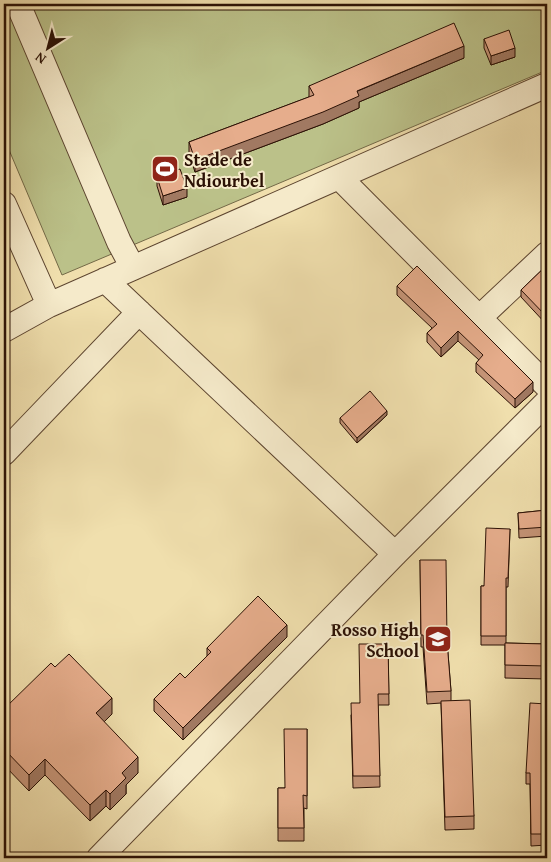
<svg xmlns="http://www.w3.org/2000/svg" width="551" height="862" font-family="'Gentium Book Plus',serif">
	<style>
		.green { fill: #bbc189; stroke: #736947 }
		.lines { fill: none; stroke-linecap: round; stroke-linejoin: round }
		.minor-casing { stroke: #5c442f; stroke-width: 26 }
		.minor { stroke: #f5eaca; stroke-width: 24 }
		.wall { fill: #c69578; stroke: #2b1105 }
		.shaded-wall { fill: #a17962; stroke: #2b1105 }
		.building { fill: #e6ad8c; stroke: #2b1105 }
		.labels { text-anchor: middle; dominant-baseline: central; stroke-width: 4; stroke-linejoin: round; paint-order: stroke }
		.poi-label { font-size: 18px; font-weight: bold; fill: #2b1105; stroke: #f5eaca; text-anchor: start }
	</style>
	<rect width="100%" height="100%" fill="#f0dfad"/>
	<filter id="stains"><feTurbulence type="fractalNoise" baseFrequency=".004" numOctaves="4"/><feColorMatrix values="0 0 0 0 .2 0 0 0 0 .09 0 0 0 0 .02 0 0 0 .5 -.17"/></filter>
	<radialGradient id="worn" r=".72"><stop offset=".6" stop-color="#630" stop-opacity="0"/><stop offset="1" stop-color="#630" stop-opacity=".3"/></radialGradient>
	<path class="green" d="M4 4H547V70L62 275 4 138Z"/>
	<g class="lines">
		<g class="minor-casing">
			<path id="minor" d="M18 4 119 242 133 268
				M339 177 547 386
				M4 204 49 305
				M105 280 395 554
				M479 318 547 254
				M4 330 49 305 547 85
				M4 453 139 312
				M99 858 395 554 547 402"/>
		</g>
		<use href="#minor" class="minor"/>
	</g>
	<path class="wall" d="M484 39 515 57 491 65 484 48Z
		M464 58 359 102V108L323 124 195 172 189 154V142L309 97V86Z
		M157 177 187 197 163 205 157 186Z
		M547 265V325L521 297V290Z
		M417 266 533 392 515 408 476 372V363L479 360 458 341 441 357 427 342V333L432 328 397 295V286Z
		M387 415 357 443 340 423V418Z
		M547 510V536L519 538 518 513Z
		M510 529 508 587H506V643L547 644V679L505 678V645H481V586H484Z
		M420 560 447 641 451 691V701L474 816V829L445 830 441 703 427 704 423 647H421Z
		M287 637 183 740 154 711V699L185 678 207 656V648Z
		M388 644 389 705H378L380 787 353 788 351 715 360 703Z
		M55 667 112 714 104 722 138 773 126 785V794L110 810 106 806 90 821 45 775 29 791 4 765V709Z
		M547 704V845L531 846 530 784H526V773Z
		M307 729V809L304 808V841H278V788H285Z"/>
	<path class="shaded-wall" d="M464 46V58L359 102V108L323 124 195 172V160Z
		M515 48V57L491 65V56Z
		M187 188V197L163 205V196Z
		M458 331V341L441 357V348Z
		M533 382V392L515 408V399Z
		M387 411V415L357 443V438Z
		M287 625V637L183 740V728Z
		M112 698V714L96 730V713Z
		M138 757V773L126 785V794L110 810V794L122 773Z
		M45 759V775L29 791V775Z
		M106 790V806L90 821V805Z"/>
	<path class="building" d="M454 23 464 46 357 91 359 96 323 112 195 160 189 142 314 95 309 86Z
		M509 30 515 48 491 56 484 39Z
		M180 169 187 188 163 196 157 177Z
		M547 265V317L521 290Z
		M417 266 533 382 515 399 476 363 483 355 458 331 441 348 427 333 437 324 397 286Z
		M370 391 387 411 357 438 340 418Z
		M547 510V527L519 529 518 513Z
		M486 528 510 529 508 578H506V636H481V586H484Z
		M420 560H446L447 641 451 691 427 692 423 635H421Z
		M258 596 287 625 183 728 154 699 180 673 185 678 211 652 207 648Z
		M505 643 547 644V666L505 665Z
		M359 644H388L389 694H378L380 776H353L351 703H360Z
		M69 654 112 698 96 713 138 757 122 773 126 778 110 794 106 790 90 805 45 759 29 775 4 749V716L5 715 4 714V709L51 663 55 667Z
		M470 700 474 816 445 817 441 701Z
		M530 703 547 704V834H531L530 773H526Z
		M284 729H307V796L303 795 304 828H278V788H285Z
		M306 855H354V858H306Z"/>
	<defs>
		<g id="stadium-square" transform="scale(1.4375)"><rect x="-9" y="-9" width="18" height="18" rx="4" fill="#8f2418" stroke="#f5eaca"/><path d="M0-5a6.5 5 0 1 0 0 10a6.5 5 0 1 0 0-10ZM-3.5-1.8h7v3.6h-7Z" fill="#fff"/></g>
		<g id="school-square" transform="scale(1.4375)"><rect x="-9" y="-9" width="18" height="18" rx="4" fill="#8f2418" stroke="#f5eaca"/><path d="M0-5L7-2L0 1L-7-2ZM-4 1L0 2.5L4 1V4Q0 6-4 4Z" fill="#fff"/></g>
	</defs>
	<g fill-rule="evenodd">
		<use href="#stadium-square" x="165" y="169"/>
		<use href="#school-square" x="438" y="639"/>
	</g>
	<g class="labels">
		<g class="poi-label">
			<text x="184" y="159">Stade de<tspan x="184" dy="21">Ndiourbel</tspan></text>
			<text x="419" y="629" text-anchor="end">Rosso High<tspan x="419" dy="21">School</tspan></text>
		</g>
	</g>
	<rect width="551" height="862" fill="none" stroke="#f0dfad" stroke-width="20"/>
	<rect x="5" y="5" width="541" height="852" fill="none" stroke="#2b1105" stroke-width="2.5"/>
	<rect x="10" y="10" width="531" height="842" fill="none" stroke="#2b1105"/>
	<g transform="translate(48 48) rotate(216)" stroke="#f5eaca" stroke-width="4" paint-order="stroke">
	<path d="M0-4L9 19L0 12L-9 19Z" fill="#2b1105"/>
	<text y="-8" font-size="14" font-weight="bold" text-anchor="middle" fill="#2b1105">N</text>
	</g>
	<rect width="100%" height="100%" filter="url(#stains)"/>
	<rect width="100%" height="100%" fill="url(#worn)"/>
</svg>
